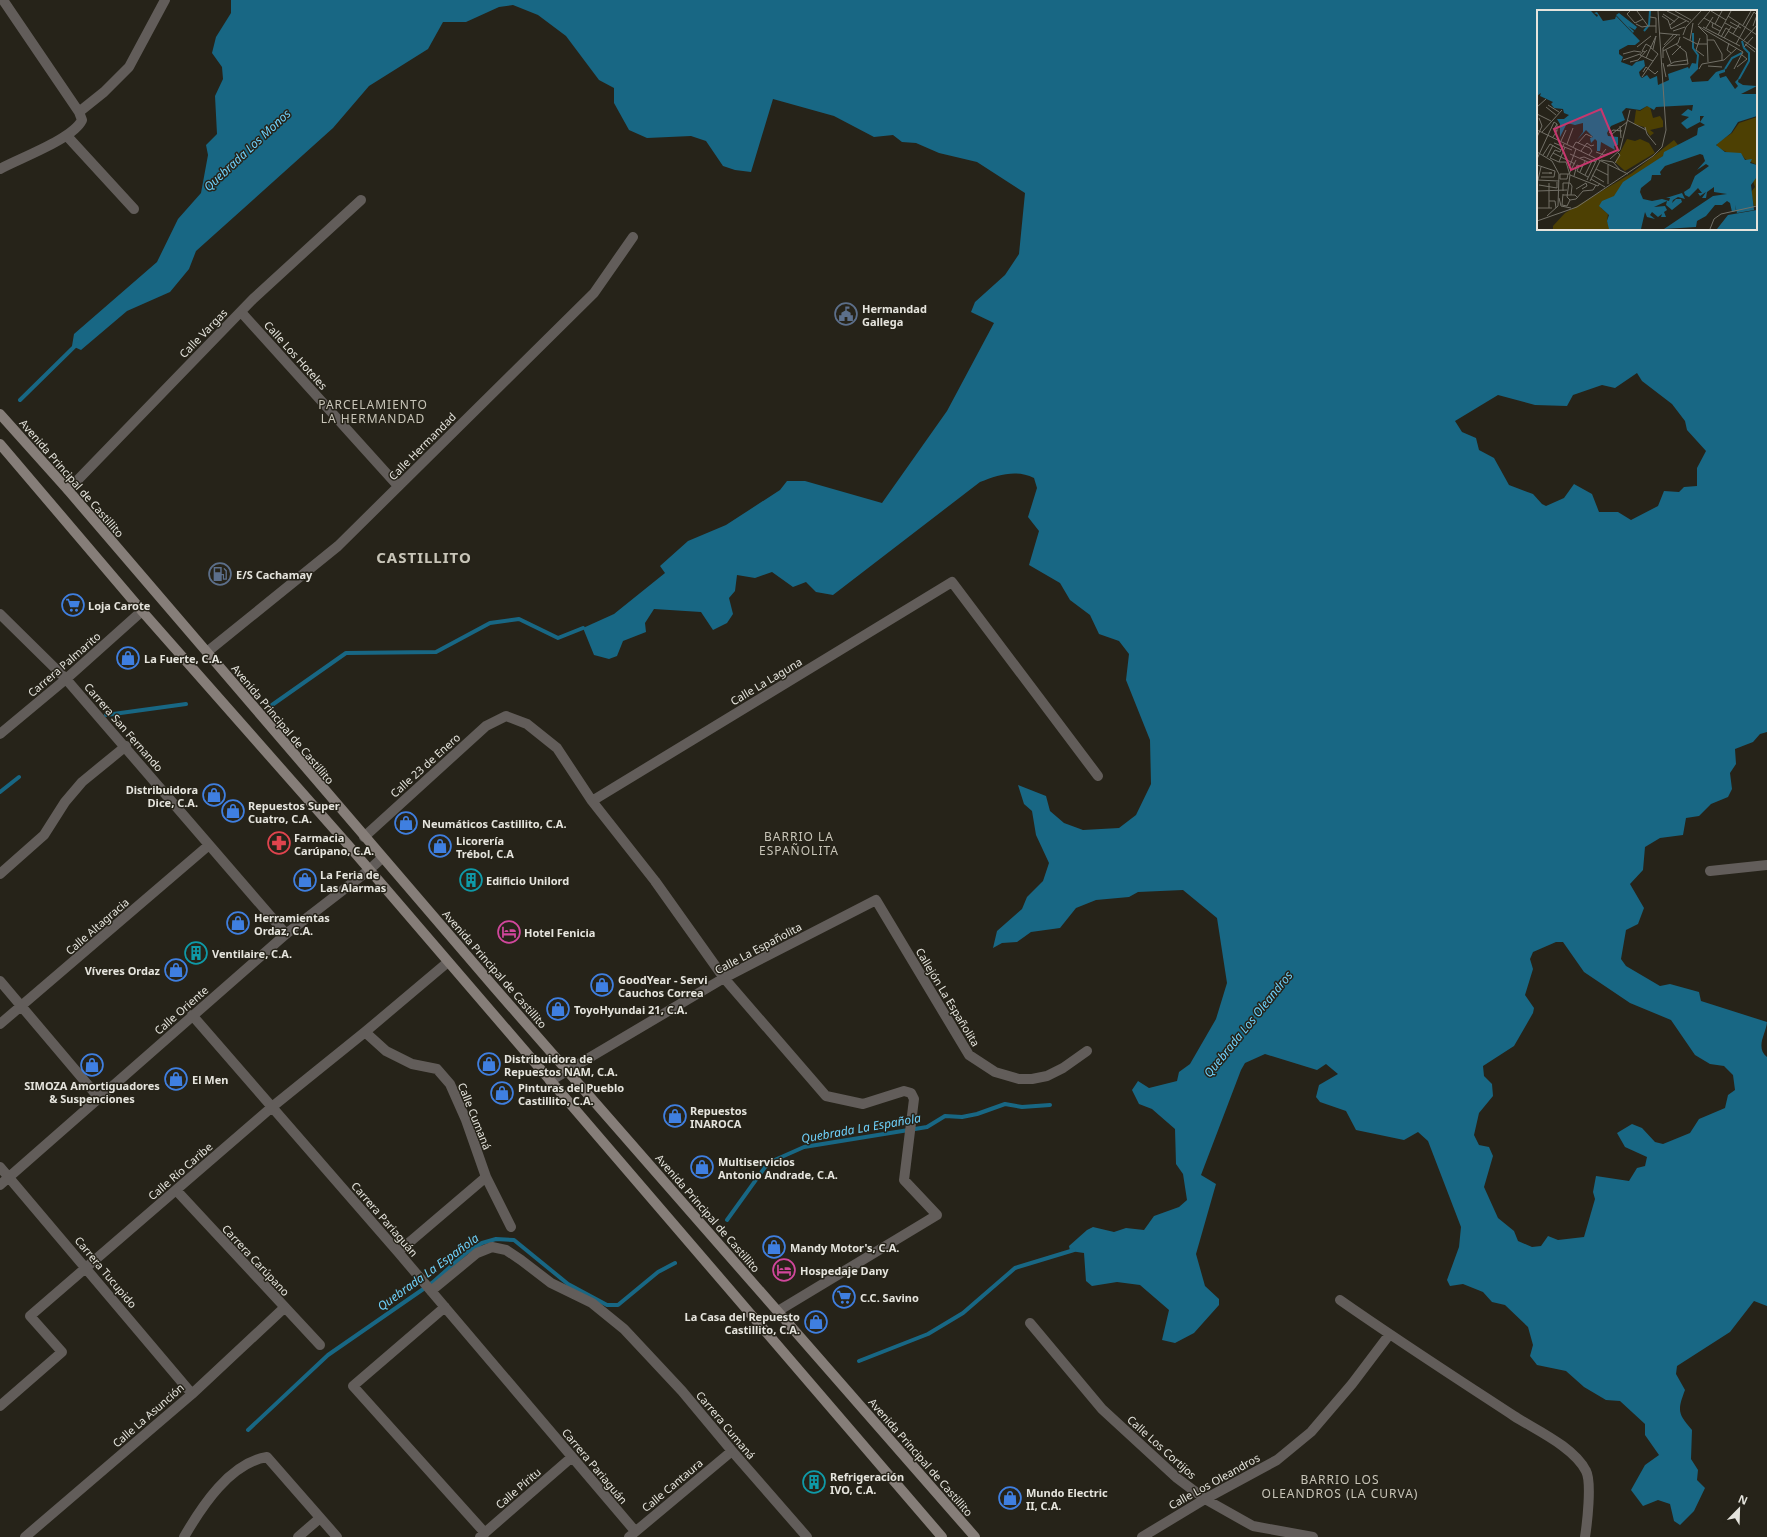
<svg xmlns="http://www.w3.org/2000/svg" width="1767" height="1537" font-family="'Noto Sans',sans-serif">
	<style>
		.water { fill: #186784; fill-rule: evenodd }
		.lines { fill: none; stroke-linecap: round; stroke-linejoin: round }
		.stream { stroke: #186784; stroke-width: 4 }
		.street { stroke: #625d5a; stroke-width: 10 }
		.secondary { stroke: #867e79; stroke-width: 10 }
		.labels { text-anchor: middle; dominant-baseline: central; stroke-width: 3; stroke-linejoin: round; paint-order: stroke }
		.poi-label { font-size: 11px; font-weight: bold; fill: #e5e4dd; stroke: #262319; text-anchor: start }
		.street-label { font-size: 11px; fill: #e5e4dd; stroke: #262319 }
		.water-label { font-size: 12px; font-style: italic; fill: #6ed1fb; stroke: #262319 }
		.neighbourhood-label { font-size: 12px; letter-spacing: 1px; fill: #c8c5b8; stroke: #262319 }
		.district-label { font-size: 15px; font-weight: bold; letter-spacing: 1px; fill: #c8c5b8; stroke: #262319 }
		.inset-river { fill: none; stroke: #186784; stroke-width: 2 }
		.inset-road { fill: none; stroke: #727067; stroke-width: 1 }
		.view { fill: #c7376e; fill-opacity: 0.15; stroke: #c7376e; stroke-width: 2 }
		.inset-edge { fill: none; stroke: #e5e4dd; stroke-width: 2 }
	</style>
	<rect width="100%" height="100%" fill="#262319"/>
	<path class="water" d="M231 0H1767V732L1760 734 1753 742 1735 749 1736 764 1730 773 1732 789 1728 797 1711 804 1699 816 1686 818 1683 835 1660 838 1645 847 1643 870 1630 884 1644 908 1638 924 1626 930 1621 959 1626 966 1660 986 1670 984 1699 992 1701 1001 1767 1022C1766 1034 1755 1047 1767 1057V1306L1754 1301 1730 1332 1677 1366 1676 1374 1685 1390C1677 1411 1678 1414 1692 1430L1691 1459 1698 1470 1697 1480 1705 1488 1694 1511 1680 1525 1674 1521 1670 1504 1658 1500 1643 1506 1631 1490 1645 1465 1659 1455 1645 1435V1424L1620 1401 1606 1400 1584 1387 1566 1371 1537 1365 1530 1356 1533 1345 1528 1327 1505 1305 1492 1302 1483 1292 1463 1284 1450 1286 1447 1280 1459 1247 1461 1227 1428 1141 1418 1132 1404 1140 1356 1130 1346 1111 1320 1102 1316 1097 1319 1085 1338 1074 1326 1064 1317 1070 1265 1054 1245 1063 1241 1070 1201 1175 1216 1184 1196 1254 1205 1286 1219 1299V1305L1194 1333 1175 1343 1162 1340 1169 1310 1140 1285 1117 1282 1092 1286 1086 1281 1084 1253 1070 1251 1069 1246 1087 1230 1093 1227 1114 1232 1126 1228 1144 1230 1154 1216 1179 1207 1187 1200 1183 1174 1176 1164 1175 1129 1152 1109 1139 1104 1132 1090 1138 1081 1149 1088 1177 1081 1179 1072 1190 1064 1216 1019 1227 983 1217 918 1183 890 1138 892 1129 897 1096 900 1076 908 1060 928 1031 932 1017 942 1002 943 993 948 997 931 1022 909 1027 897 1043 881 1049 863 1036 835 1032 811 1024 804 1018 785 1046 796 1050 811 1064 823 1083 830 1119 828 1136 815 1151 784 1150 740 1126 680 1129 654 1119 641 1099 634 1090 615 1070 600 1060 583 1029 565 1039 531 1028 517 1037 488 1034 478C1016 469 998 475 980 482L833 595 816 592 806 582 793 587 772 572 755 578 737 575 735 591 729 598 733 614 727 623 713 630 701 612 654 609 645 623 646 632 623 641 617 656 609 659 594 655 583 628 614 614 665 573 660 566 688 541 726 525 780 490 787 481H805L882 503 947 411 994 323 971 312 975 302 1005 275 1019 254 1025 193 977 162 939 153 916 143 902 142 893 135 874 137 834 116 773 99 751 172 735 170 723 166 706 141 691 136 647 138 629 130 614 103V88L599 80 566 36 538 15 513 5 499 7 466 22H443L428 49 369 86 333 128 196 251 189 269 170 292 127 311 81 350 72 346 74 334 157 262 178 219 201 193 208 155 206 145 217 134 215 96 223 79 222 67 212 53 216 37 231 13ZM1538 11H1756V229H1538ZM1637 373 1642 381 1672 404 1685 421 1687 430 1706 451 1697 468V486L1684 487 1679 492 1664 491 1658 506 1631 520 1618 512H1599L1592 494 1574 484 1564 498 1546 506 1542 504 1533 494 1509 485 1494 458 1479 450 1476 438 1462 432 1455 421 1498 395 1535 405 1567 406 1573 395 1602 385 1615 388ZM1556 942H1563L1584 972 1630 1003 1671 1020 1695 1055 1710 1064 1724 1066 1733 1075 1735 1090 1728 1095 1725 1108 1699 1119 1690 1133 1663 1144 1655 1142 1642 1128 1632 1124 1617 1133 1625 1147 1647 1157 1645 1166 1637 1168 1629 1181 1596 1176 1593 1192 1595 1199 1584 1237 1558 1240 1548 1236 1541 1246 1532 1247 1518 1241 1514 1231 1498 1218 1484 1187 1493 1156 1489 1147 1479 1145 1474 1135 1479 1113 1493 1096 1492 1084 1484 1076 1483 1066 1514 1046 1533 1013 1534 1008 1525 995 1533 969 1530 959 1533 952Z"/>
	<g class="lines">
		<path class="stream" d="M20 400 77 344
			M272 705 346 653 436 652 490 623 519 619 558 638 583 628
			M106 715 186 704
			M0 792 19 777
			M727 1220 768 1163 804 1147 927 1127 945 1116 962 1117 977 1114 1005 1104 1022 1107 1050 1105
			M859 1361 928 1334 963 1313 1015 1268 1074 1250
			M248 1430 328 1355 432 1283 466 1253 482 1243 496 1239 514 1240 568 1284 607 1305H618L658 1272 675 1263"/>
		<path class="street" d="M3 0 79 112
			M67 136 134 209
			M0 169C20 158 73 139 82 120L79 112 104 92 129 67 165 0
			M241 312 398 486
			M68 490 253 299 361 200
			M0 614 66 679 286 934
			M207 652 338 546 594 293 633 237
			M0 734 66 679 142 611
			M592 801 952 582 1098 776
			M364 837 486 726 506 716 527 724 557 748 592 801 655 881 724 978 826 1096 863 1104 904 1091 911 1093 914 1099 904 1180 937 1215 778 1311
			M1710 871 1767 865
			M0 874 44 835 65 802 82 782 126 746
			M0 981 99 1098
			M192 1015 398 1252 635 1531
			M0 1024 209 845
			M365 1032 386 1051 412 1064 437 1069 450 1084 466 1120 486 1177 511 1227
			M550 1081 724 978 876 900 969 1055 995 1072 1019 1079H1032L1047 1076 1063 1068 1087 1051
			M0 1167 192 1394
			M0 1185 286 934 369 870 382 858
			M176 1190 320 1345
			M398 1252 486 1177
			M431 1291 477 1253 492 1247 506 1250 521 1260 551 1283 592 1303 624 1329 682 1391 732 1451 807 1537
			M1340 1300C1397 1340 1456 1378 1514 1416 1536 1430 1574 1447 1586 1471 1592 1482 1587 1524 1585 1537
			M445 1307 353 1386 485 1533
			M1030 1323 1102 1409 1177 1478 1205 1499 1253 1526 1313 1537
			M0 1406 62 1352 30 1316 272 1107 365 1032 448 962
			M25 1537 192 1394 284 1308
			M184 1537C202 1506 230 1463 267 1457L337 1537
			M298 1537 320 1518
			M480 1537 572 1457
			M629 1537 732 1451
			M1142 1537 1205 1499 1277 1460 1311 1432 1352 1384 1389 1335"/>
		<path class="secondary" d="M0 414 68 490 494 987 975 1537
			M0 444 142 611 349 846 942 1537"/>
	</g>
	<defs>
		<g id="civic-ring" transform="scale(1.15)"><circle r="9.5" fill="#262319" stroke="#5c6f8a" stroke-width="1.5"/><path d="M-.6-6.5H3V-4.5H.6V-3L4-1V1h2V6H-6V1h2V-1L-.6-3ZM-1.2 2.5V6h2.4V2.5Z" fill="#5c6f8a"/></g>
		<g id="fuel-ring" transform="scale(1.15)"><circle r="9.5" fill="#262319" stroke="#5c6f8a" stroke-width="1.5"/><path d="M-5.5-6h7V0h2V4h1.3V-2.5L3-4.5l.8-.8L6-3V5H2.5V1h-1V6h-7ZM-4.2-4.7v3.2H.2V-4.7Z" fill="#5c6f8a"/></g>
		<g id="supermarket-ring" transform="scale(1.15)"><circle r="9.5" fill="#262319" stroke="#3f7fe0" stroke-width="1.5"/><path d="M-6-5.5h2.5l.6 2H6L4.5 2H-2.5L-4.4-4H-6ZM-1.5 3.2a1.3 1.3 0 1 0 .1 0ZM3 3.2a1.3 1.3 0 1 0 .1 0Z" fill="#3f7fe0"/></g>
		<g id="shop-ring" transform="scale(1.15)"><circle r="9.5" fill="#262319" stroke="#3f7fe0" stroke-width="1.5"/><path d="M-5-2.5h2.3a2.7 3.5 0 0 1 5.4 0H5L5.5 6h-11ZM-1.5-2.5h3a1.5 2.3 0 0 0-3 0Z" fill="#3f7fe0"/></g>
		<g id="pharmacy-ring" transform="scale(1.15)"><circle r="9.5" fill="#262319" stroke="#e0444e" stroke-width="1.5"/><path d="M-2-6h4v4h4v4h-4v4h-4v-4h-4v-4h4Z" fill="#e0444e"/></g>
		<g id="building-ring" transform="scale(1.15)"><circle r="9.5" fill="#262319" stroke="#0f9aa8" stroke-width="1.5"/><path d="M-4-6H4V6H1V3H-1V6H-4ZM-2.5-4.3h1.7v1.8h-1.7ZM.8-4.3h1.7v1.8H.8ZM-2.5-1h1.7V.8h-1.7ZM.8-1h1.7V.8H.8Z" fill="#0f9aa8"/></g>
		<g id="hotel-ring" transform="scale(1.15)"><circle r="9.5" fill="#262319" stroke="#d1479c" stroke-width="1.5"/><path d="M-6-4.5h1.5V1H6V5H4.5V3h-9V5H-6ZM-4 0a1.8 1.8 0 1 1 3.6 0ZM.5 0V-2.5h3Q6-2.5 6 0Z" fill="#d1479c"/></g>
	</defs>
	<g fill-rule="evenodd">
		<use href="#civic-ring" x="846" y="314"/>
		<use href="#fuel-ring" x="220" y="574"/>
		<use href="#supermarket-ring" x="73" y="605"/>
		<use href="#shop-ring" x="128" y="658"/>
		<use href="#shop-ring" x="214" y="795"/>
		<use href="#shop-ring" x="233" y="811"/>
		<use href="#shop-ring" x="406" y="823"/>
		<use href="#pharmacy-ring" x="279" y="843"/>
		<use href="#shop-ring" x="440" y="846"/>
		<use href="#shop-ring" x="305" y="880"/>
		<use href="#building-ring" x="471" y="880"/>
		<use href="#shop-ring" x="238" y="923"/>
		<use href="#hotel-ring" x="509" y="932"/>
		<use href="#building-ring" x="196" y="953"/>
		<use href="#shop-ring" x="176" y="970"/>
		<use href="#shop-ring" x="602" y="985"/>
		<use href="#shop-ring" x="558" y="1009"/>
		<use href="#shop-ring" x="489" y="1064"/>
		<use href="#shop-ring" x="92" y="1065"/>
		<use href="#shop-ring" x="176" y="1079"/>
		<use href="#shop-ring" x="502" y="1093"/>
		<use href="#shop-ring" x="675" y="1116"/>
		<use href="#shop-ring" x="702" y="1167"/>
		<use href="#shop-ring" x="774" y="1247"/>
		<use href="#hotel-ring" x="784" y="1270"/>
		<use href="#supermarket-ring" x="844" y="1297"/>
		<use href="#shop-ring" x="816" y="1322"/>
		<use href="#building-ring" x="814" y="1482"/>
		<use href="#shop-ring" x="1010" y="1498"/>
	</g>
	<g class="labels">
		<g class="poi-label">
			<text x="862" y="308">Hermandad<tspan x="862" dy="13">Gallega</tspan></text>
			<text x="236" y="574">E/S Cachamay</text>
			<text x="88" y="605">Loja Carote</text>
			<text x="144" y="658">La Fuerte, C.A.</text>
			<text x="198" y="789" text-anchor="end">Distribuidora<tspan x="198" dy="13">Dice, C.A.</tspan></text>
			<text x="248" y="805">Repuestos Super<tspan x="248" dy="13">Cuatro, C.A.</tspan></text>
			<text x="422" y="823">Neumáticos Castillito, C.A.</text>
			<text x="294" y="837">Farmacia<tspan x="294" dy="13">Carúpano, C.A.</tspan></text>
			<text x="456" y="840">Licorería<tspan x="456" dy="13">Trébol, C.A</tspan></text>
			<text x="320" y="874">La Feria de<tspan x="320" dy="13">Las Alarmas</tspan></text>
			<text x="486" y="880">Edificio Unilord</text>
			<text x="254" y="917">Herramientas<tspan x="254" dy="13">Ordaz, C.A.</tspan></text>
			<text x="524" y="932">Hotel Fenicia</text>
			<text x="212" y="953">Ventilaire, C.A.</text>
			<text x="160" y="970" text-anchor="end">Víveres Ordaz</text>
			<text x="618" y="979">GoodYear - Servi<tspan x="618" dy="13">Cauchos Correa</tspan></text>
			<text x="574" y="1009">ToyoHyundai 21, C.A.</text>
			<text x="504" y="1058">Distribuidora de<tspan x="504" dy="13">Repuestos NAM, C.A.</tspan></text>
			<text x="192" y="1079">El Men</text>
			<text x="92" y="1085" text-anchor="middle">SIMOZA Amortiguadores<tspan x="92" dy="13">&amp; Suspenciones</tspan></text>
			<text x="518" y="1087">Pinturas del Pueblo<tspan x="518" dy="13">Castillito, C.A.</tspan></text>
			<text x="690" y="1110">Repuestos<tspan x="690" dy="13">INAROCA</tspan></text>
			<text x="718" y="1161">Multiservicios<tspan x="718" dy="13">Antonio Andrade, C.A.</tspan></text>
			<text x="790" y="1247">Mandy Motor's, C.A.</text>
			<text x="800" y="1270">Hospedaje Dany</text>
			<text x="860" y="1297">C.C. Savino</text>
			<text x="800" y="1316" text-anchor="end">La Casa del Repuesto<tspan x="800" dy="13">Castillito, C.A.</tspan></text>
			<text x="830" y="1476">Refrigeración<tspan x="830" dy="13">IVO, C.A.</tspan></text>
			<text x="1026" y="1492">Mundo Electric<tspan x="1026" dy="13">II, C.A.</tspan></text>
		</g>
		<g class="street-label">
			<text transform="translate(203 333) rotate(-46)">Calle Vargas</text>
			<text transform="translate(296 355) rotate(48)">Calle Los Hoteles</text>
			<text transform="translate(422 446) rotate(-45)">Calle Hermandad</text>
			<text transform="translate(72 478) rotate(49)">Avenida Principal de Castillito</text>
			<text transform="translate(64 664) rotate(-41)">Carrera Palmarito</text>
			<text transform="translate(766 681) rotate(-31)">Calle La Laguna</text>
			<text transform="translate(283 724) rotate(50)">Avenida Principal de Castillito</text>
			<text transform="translate(124 727) rotate(49)">Carrera San Fernando</text>
			<text transform="translate(425 765) rotate(-42)">Calle 23 de Enero</text>
			<text transform="translate(97 926) rotate(-41)">Calle Altagracia</text>
			<text transform="translate(758 948) rotate(-28)">Calle La Españolita</text>
			<text transform="translate(495 969) rotate(49)">Avenida Principal de Castillito</text>
			<text transform="translate(948 997) rotate(59)">Callejón La Españolita</text>
			<text transform="translate(181 1010) rotate(-41)">Calle Oriente</text>
			<text transform="translate(475 1116) rotate(68)">Calle Cumaná</text>
			<text transform="translate(180 1171) rotate(-41)">Calle Río Caribe</text>
			<text transform="translate(708 1213) rotate(49)">Avenida Principal de Castillito</text>
			<text transform="translate(385 1219) rotate(49)">Carrera Pariaguán</text>
			<text transform="translate(256 1260) rotate(47)">Carrera Carúpano</text>
			<text transform="translate(106 1272) rotate(50)">Carrera Tucupido</text>
			<text transform="translate(148 1415) rotate(-41)">Calle La Asunción</text>
			<text transform="translate(726 1425) rotate(50)">Carrera Cumaná</text>
			<text transform="translate(1162 1447) rotate(42)">Calle Los Cortijos</text>
			<text transform="translate(921 1457) rotate(49)">Avenida Principal de Castillito</text>
			<text transform="translate(595 1466) rotate(50)">Carrera Pariaguán</text>
			<text transform="translate(1214 1481) rotate(-29)">Calle Los Oleandros</text>
			<text transform="translate(672 1485) rotate(-40)">Calle Cantaura</text>
			<text transform="translate(518 1488) rotate(-41)">Calle Píritu</text>
		</g>
		<g class="water-label">
			<text transform="translate(247 150) rotate(-43)">Quebrada Los Monos</text>
			<text transform="translate(1248 1024) rotate(-51)">Quebrada Los Oleandros</text>
			<text transform="translate(861 1128) rotate(-10)">Quebrada La Española</text>
			<text transform="translate(428 1272) rotate(-36)">Quebrada La Española</text>
		</g>
		<g class="neighbourhood-label">
			<text x="373" y="404">PARCELAMIENTO<tspan x="373" dy="14">LA HERMANDAD</tspan></text>
			<text x="799" y="836">BARRIO LA<tspan x="799" dy="14">ESPAÑOLITA</tspan></text>
			<text x="1340" y="1479">BARRIO LOS<tspan x="1340" dy="14">OLEANDROS (LA CURVA)</tspan></text>
		</g>
		<g class="district-label">
			<text x="424" y="557">CASTILLITO</text>
		</g>
	</g>
	<g transform="translate(1537 10)">
		<rect width="220" height="220" fill="#262319"/>
		<path d="M110 96 113 97 116 108 123 106 126 111V117L113 120 117 123 113 126 107 117 97 114 99 100 103 101ZM220 107V155L208 149 205 145 191 143 180 137V133L195 123 202 113ZM90 129 98 131 103 129 112 133 118 143 88 161 78 152ZM137 130 141 135 86 176 80 185 66 192 64 198 71 204 70 212 75 219H16V216L28 203 95 163ZM220 161V195L217 196 214 182 218 177 216 171Z" fill="#4d4003"/>
		<path d="M0 1H54L60 7 61 5 57 3 60 2 66 11 78 9 79 6 103 31 98 35H91L82 40V44L86 47 84 52 95 56 99 52 107 50 108 56 102 62 103 66 105 68 110 65 113 69 120 66 121 75 132 70 131 64 151 57 152 59 155 53 161 54V59L153 67 155 72 171 71 179 62 188 59V62L182 64 183 68 189 66 198 79 201 76 198 72 202 68 201 72 206 75 220 76 204 84H220V106L201 112 194 123 179 135 188 142 204 143 208 150 215 149 213 153 220 155 219 168 214 175 217 200 200 203 198 195 199 201 195 202 193 193 190 191 185 195H178L169 206 160 211 159 217 127 219 176 186 190 184 177 182V177L170 182 169 188H165L169 182 163 186 161 183H165L161 178 152 187 148 185 147 182 153 178 158 166 172 156 169 154 160 160 168 151 166 145 163 144 128 156 123 162 124 165H115L114 170 104 178 103 182 106 189 115 191 125 189 132 191 133 188H129L145 183 148 189 141 187 136 190 135 193 139 189H144L145 192 135 200 129 195 130 191 117 197 128 196 130 200 127 202 129 207H124L125 204 121 207 115 202 113 205 118 209 110 207 108 202 104 219H77L74 214 77 219H72L70 211 72 205 62 196 65 191 77 186 86 172 126 146 127 142 160 125 161 118 168 115 163 112 167 106H163V112L150 119 144 113 152 107 144 105 151 99 155 101 156 95 119 97 117 100 110 96 103 100 89 98 85 102 88 110 74 116 70 123 71 126 81 127V135L77 136 78 140 64 132 63 141H60V131L58 129 54 133 53 128 56 127 49 120 40 130 46 122V113L38 115 30 113 23 127V114L20 109H27L32 105 27 103 26 99 17 98 14 94 16 92 3 86 4 83 0 86ZM82 3 100 17 98 20 91 16 97 21 96 23 79 5ZM220 200V219H180L191 205Z" fill="#186784"/>
		<path class="inset-river" d="M107 21 112 15 113 1M156 23V38L161 45 160 55M188 59 195 48 205 43M202 69 212 51V43L207 38 205 31"/>
		<path class="inset-road" d="M93 1 90 4 98 13 106 9M100 1 111 16H119M130 1 152 12M138 1 154 10M174 1 189 10M126 4 138 12M125 6 131 10 134 19M191 6 220 25M113 7 119 8V23M167 8 185 18M193 12 204 18M176 13 175 17 183 21M188 13 199 19M99 14 105 17 111 16M178 14 185 1M133 15 142 7M161 15 173 1M206 15 214 1M161 16 206 42 197 59M161 16 170 25 171 52M216 16 220 5 217 2M166 17 203 36M169 18 176 7M134 19 149 11M136 21 148 17M191 21 203 28M122 23 143 25M196 24 203 13M146 25 149 17 164 1M181 25 194 1M146 27 160 34H170M184 27 189 18 192 20M163 28 159 40 167 46M187 28 194 17M203 28 220 40M153 30 156 13M170 30H177L185 44V50M207 30 220 15M192 33 190 40 194 43M199 34 217 2M208 34 218 42M127 35 137 24M100 37 114 26M207 37 216 27M116 39 119 26M129 40 134 53M105 41 109 34 114 37M126 41 141 33 143 27M108 42 106 41 103 45 116 51M86 44 97 41 104 42M135 45 144 36M109 48 119 26M126 48V38L140 25M86 50 103 44M93 52 101 50 110 40M126 53 129 67M130 56 151 54 149 42 139 34M130 56 137 52 151 50M171 56 185 57M200 57 210 49 205 45M162 59 165 54 187 50 200 38M106 62 109 57 118 64 121 61M105 67 121 44 113 37M11 95 22 102M0 97 9 89M9 97 19 105M0 104 14 111M90 110 109 120M17 112 20 114 17 119 20 121M83 116 84 128M108 117 110 124 119 135M0 120 91 164M5 122 25 100M72 123 76 120 85 121M75 124 90 112M0 127 5 116 2 108M16 127 20 121V114M24 131 29 120M17 133 35 140M41 133 49 124 55 127M27 134 23 142 18 140 13 148 22 152H29M30 134 36 118M36 137 39 132 53 138 55 141 52 145M44 141 50 133 54 136 57 135M0 142 15 151 22 164 21 196 10 206M59 142 67 145 77 142M16 143 38 154M33 144 51 152M6 145 13 134 24 140M10 147 16 135M43 148 47 147 59 152M0 149 17 112M61 149 69 139M73 149 83 140 93 100M64 150 76 152 83 160M22 152 28 137M29 152 33 165 30 187 33 190M78 153 83 145 81 143M0 155 18 161 17 167H4M71 155V174M42 156 40 161 51 167M32 158 39 139M59 159 71 165M43 162 48 151M5 163H15H12M31 164 30 169H23V164H32L39 150M33 165 61 176 63 173M48 165 55 151M55 165 67 172M37 166 40 155 45 157M54 169 68 177M0 170 22 171M1 170 4 157M50 170 60 149M53 171 63 151M2 175 20 178V172M39 179 49 173 50 176 45 179M0 181 30 180M26 181V173H33L35 176 34 185M46 181 56 180 59 175M26 184 25 195 30 196 33 190M26 185H38L41 188M22 188 24 196 34 198M33 190 39 189 46 181M12 191H18L19 198M0 198H15M12 198V173M0 211 40 197 116 146 125 137 129 120 121 1M173 219 177 209 184 204 220 196"/>
		<path class="view" d="M64 99 81 140 34 160 17 119Z"/>
		<rect width="220" height="220" class="inset-edge"/>
	</g>
	<g transform="translate(1739 1509) rotate(23)" stroke="#262319" stroke-width="3" paint-order="stroke">
	<path d="M0-3L7 15L0 10L-7 15Z" fill="#e5e4dd"/>
	<text y="-6" font-size="11" font-weight="bold" text-anchor="middle" fill="#e5e4dd">N</text>
	</g>
</svg>
